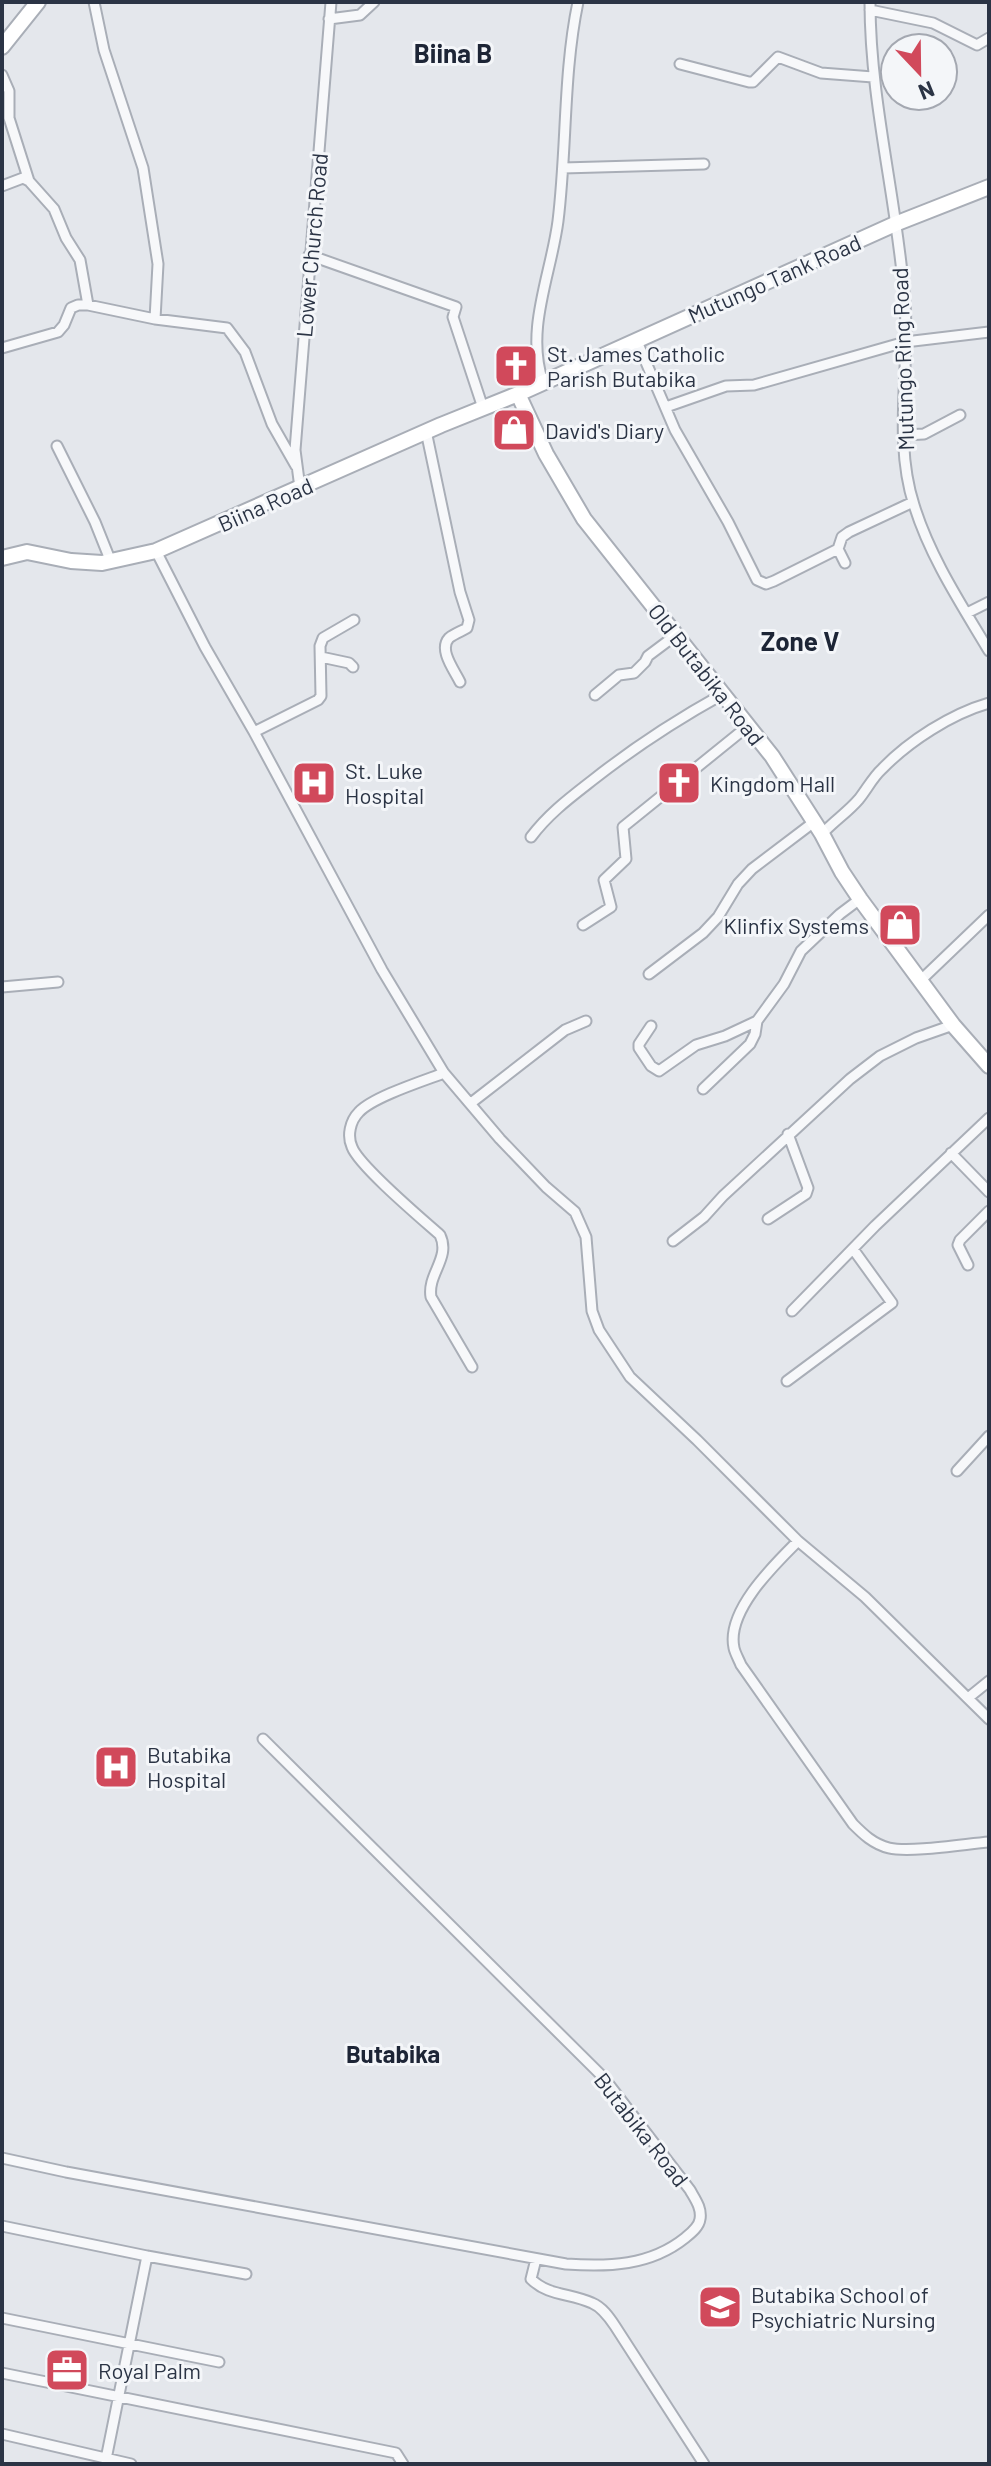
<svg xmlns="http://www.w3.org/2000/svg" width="991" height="2466" font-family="Barlow,sans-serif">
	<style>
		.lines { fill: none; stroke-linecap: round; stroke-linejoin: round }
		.street-casing { stroke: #a9aeb7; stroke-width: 13 }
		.secondary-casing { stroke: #a9aeb7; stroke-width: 18 }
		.street { stroke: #f7f8fa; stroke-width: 9 }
		.secondary { stroke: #fff; stroke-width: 14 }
		.labels { text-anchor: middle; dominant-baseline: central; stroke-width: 6; stroke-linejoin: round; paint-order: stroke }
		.street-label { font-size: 22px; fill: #2b3445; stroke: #f4f6f9 }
		.poi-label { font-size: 22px; fill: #2b3445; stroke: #f4f6f9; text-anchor: start }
		.neighbourhood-label { font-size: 24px; font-weight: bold; fill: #1d2536; stroke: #f4f6f9 }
		.quarter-label { font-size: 26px; font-weight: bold; fill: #1d2536; stroke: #f4f6f9 }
	</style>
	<rect width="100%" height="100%" fill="#e4e7ec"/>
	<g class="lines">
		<g class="street-casing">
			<path id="street" d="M94 2 104 50 143 168 158 264 155 319
				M870 2C870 104 898 203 905 304 910 371 893 440 914 505 930 557 961 604 989 651
				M870 10 933 23 977 45 989 38
				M329 19 360 15 374 2
				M680 64 749 82H753L778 57 821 73 873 77
				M2 75 9 91V118L29 181 54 209 66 238 80 260 88 305
				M563 168 704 164
				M2 186 23 178 29 181
				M309 255 456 307 453 317 483 408
				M636 339 675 430 728 522 757 580 766 584 774 581 838 549 842 537 849 532 913 502
				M2 348 58 332 64 325 71 308 78 305H88L155 319 227 328 245 352 272 424 296 466
				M543 382C525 329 551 275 558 221 567 148 563 74 578 2
				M666 407 726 386 754 385 905 342 989 332
				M426 431 460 592 469 620 467 628C462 631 454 634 449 638 438 650 455 671 460 682
				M904 435 924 434 960 415
				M57 446 95 522 111 562
				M300 488 295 450 331 2
				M838 549 845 563
				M156 551 205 647 254 732 382 970 444 1073 500 1139 546 1187 575 1212 586 1237 592 1311 599 1330 630 1377 697 1440 798 1541 865 1597 989 1719
				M967 613 989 602
				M321 657 349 663 353 667
				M595 695 619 675 634 673 645 662 648 656 676 635
				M254 732 318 700 321 696 320 646 323 638 354 620
				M822 834C834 821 848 812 859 799 867 789 873 777 882 769 909 741 951 714 989 703
				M531 837C549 813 571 797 594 779 636 746 676 720 723 694
				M583 925 611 907 604 880 626 859 623 827 748 726
				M649 974 703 933 718 917 738 884 752 869 814 822
				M920 981 989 915
				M2 987 58 982
				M651 1026 639 1044V1048L651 1066 659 1071 696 1045 725 1036 757 1021 784 984 801 951 840 914 860 899
				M444 1073C423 1081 373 1097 359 1112 350 1121 347 1136 352 1147 359 1166 422 1219 440 1235 451 1258 427 1274 431 1297L472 1367
				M703 1089 750 1044 755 1034 757 1021
				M471 1103 565 1030 586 1021
				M951 1153 989 1192
				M768 1219 806 1194 808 1188 788 1134
				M673 1241 704 1217 723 1196 850 1079 880 1056 916 1038 953 1025
				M968 1265 958 1245 960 1240 989 1211
				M792 1311 875 1226 989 1118
				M787 1381 892 1303 853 1249
				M957 1471 989 1436
				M798 1541C774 1565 726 1611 734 1648 735 1653 739 1660 741 1665L853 1824C863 1834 873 1844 889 1848 910 1853 965 1844 989 1842
				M968 1698 989 1681
				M2 2158 66 2172 566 2264C608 2267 650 2266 685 2238 691 2233 699 2227 700 2219 702 2208 695 2199 690 2190L604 2078 263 1739
				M2 2226 147 2256 105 2464
				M147 2256 246 2274
				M536 2259 531 2279C548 2296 570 2293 592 2303 602 2307 609 2317 615 2326L704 2464
				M2 2318 219 2362
				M2 2373 396 2453 403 2464
				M2 2434 131 2464"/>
		</g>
		<g class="secondary-casing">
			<path id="secondary" d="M2 47 38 2
				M518 394 546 454 584 519 772 756 822 834 842 872 860 899 953 1025 989 1066
				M2 558 27 552 71 561 102 563 156 551 441 425 518 394 895 224 989 187"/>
		</g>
		<use href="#street" class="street"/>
		<use href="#secondary" class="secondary"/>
	</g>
	<defs>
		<g id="church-square" transform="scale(2.3)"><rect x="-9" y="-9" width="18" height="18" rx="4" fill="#d1495b" stroke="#f4f6f9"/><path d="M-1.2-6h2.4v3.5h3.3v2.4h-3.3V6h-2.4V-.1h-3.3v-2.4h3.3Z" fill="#fff"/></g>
		<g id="shop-square" transform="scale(2.3)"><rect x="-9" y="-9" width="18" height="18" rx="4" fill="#d1495b" stroke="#f4f6f9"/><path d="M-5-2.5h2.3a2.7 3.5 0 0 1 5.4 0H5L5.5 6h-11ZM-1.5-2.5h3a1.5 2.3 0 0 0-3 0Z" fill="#fff"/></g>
		<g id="hospital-square" transform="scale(2.3)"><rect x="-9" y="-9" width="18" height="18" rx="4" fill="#d1495b" stroke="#f4f6f9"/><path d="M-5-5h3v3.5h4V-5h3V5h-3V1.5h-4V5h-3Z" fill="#fff"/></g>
		<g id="school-square" transform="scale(2.3)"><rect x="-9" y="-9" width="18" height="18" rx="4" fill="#d1495b" stroke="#f4f6f9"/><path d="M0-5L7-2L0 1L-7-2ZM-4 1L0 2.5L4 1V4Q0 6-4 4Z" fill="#fff"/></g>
		<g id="office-square" transform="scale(2.3)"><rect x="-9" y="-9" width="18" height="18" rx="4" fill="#d1495b" stroke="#f4f6f9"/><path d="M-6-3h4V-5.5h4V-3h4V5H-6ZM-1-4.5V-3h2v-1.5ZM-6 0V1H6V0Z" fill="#fff"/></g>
	</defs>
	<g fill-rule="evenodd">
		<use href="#church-square" x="516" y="366"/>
		<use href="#shop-square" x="514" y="430"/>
		<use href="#hospital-square" x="314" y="783"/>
		<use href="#church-square" x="679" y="783"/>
		<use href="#shop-square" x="900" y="925"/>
		<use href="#hospital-square" x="116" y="1767"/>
		<use href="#school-square" x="720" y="2307"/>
		<use href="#office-square" x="67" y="2370"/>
	</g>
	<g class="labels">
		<g class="street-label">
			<text transform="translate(311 245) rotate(-85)">Lower Church Road</text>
			<text transform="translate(774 278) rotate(-24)">Mutungo Tank Road</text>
			<text transform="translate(902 359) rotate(-92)">Mutungo Ring Road</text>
			<text transform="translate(265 504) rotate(-24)">Biina Road</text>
			<text transform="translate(707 674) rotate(52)">Old Butabika Road</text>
			<text transform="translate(642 2129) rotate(52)">Butabika Road</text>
		</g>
		<g class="poi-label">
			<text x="547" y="353">St. James Catholic<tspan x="547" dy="25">Parish Butabika</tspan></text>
			<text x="545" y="430">David's Diary</text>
			<text x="345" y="770">St. Luke<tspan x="345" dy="25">Hospital</tspan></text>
			<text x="710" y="783">Kingdom Hall</text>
			<text x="869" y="925" text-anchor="end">Klinfix Systems</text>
			<text x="147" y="1754">Butabika<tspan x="147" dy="25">Hospital</tspan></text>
			<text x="751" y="2294">Butabika School of<tspan x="751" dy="25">Psychiatric Nursing</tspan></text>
			<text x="98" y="2370">Royal Palm</text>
		</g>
		<g class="neighbourhood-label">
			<text x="393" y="2053">Butabika</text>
		</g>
		<g class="quarter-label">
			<text x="453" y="52">Biina B</text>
			<text x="800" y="640">Zone V</text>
		</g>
	</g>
	<rect width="991" height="2466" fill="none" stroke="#2b3445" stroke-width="8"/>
	<g transform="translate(919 72) rotate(158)"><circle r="38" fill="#f4f6f9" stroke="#a4a8b1" stroke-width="2"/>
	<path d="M0-6L14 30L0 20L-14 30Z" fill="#d1495b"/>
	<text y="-12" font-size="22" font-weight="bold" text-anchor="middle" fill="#2b3445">N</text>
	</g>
</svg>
